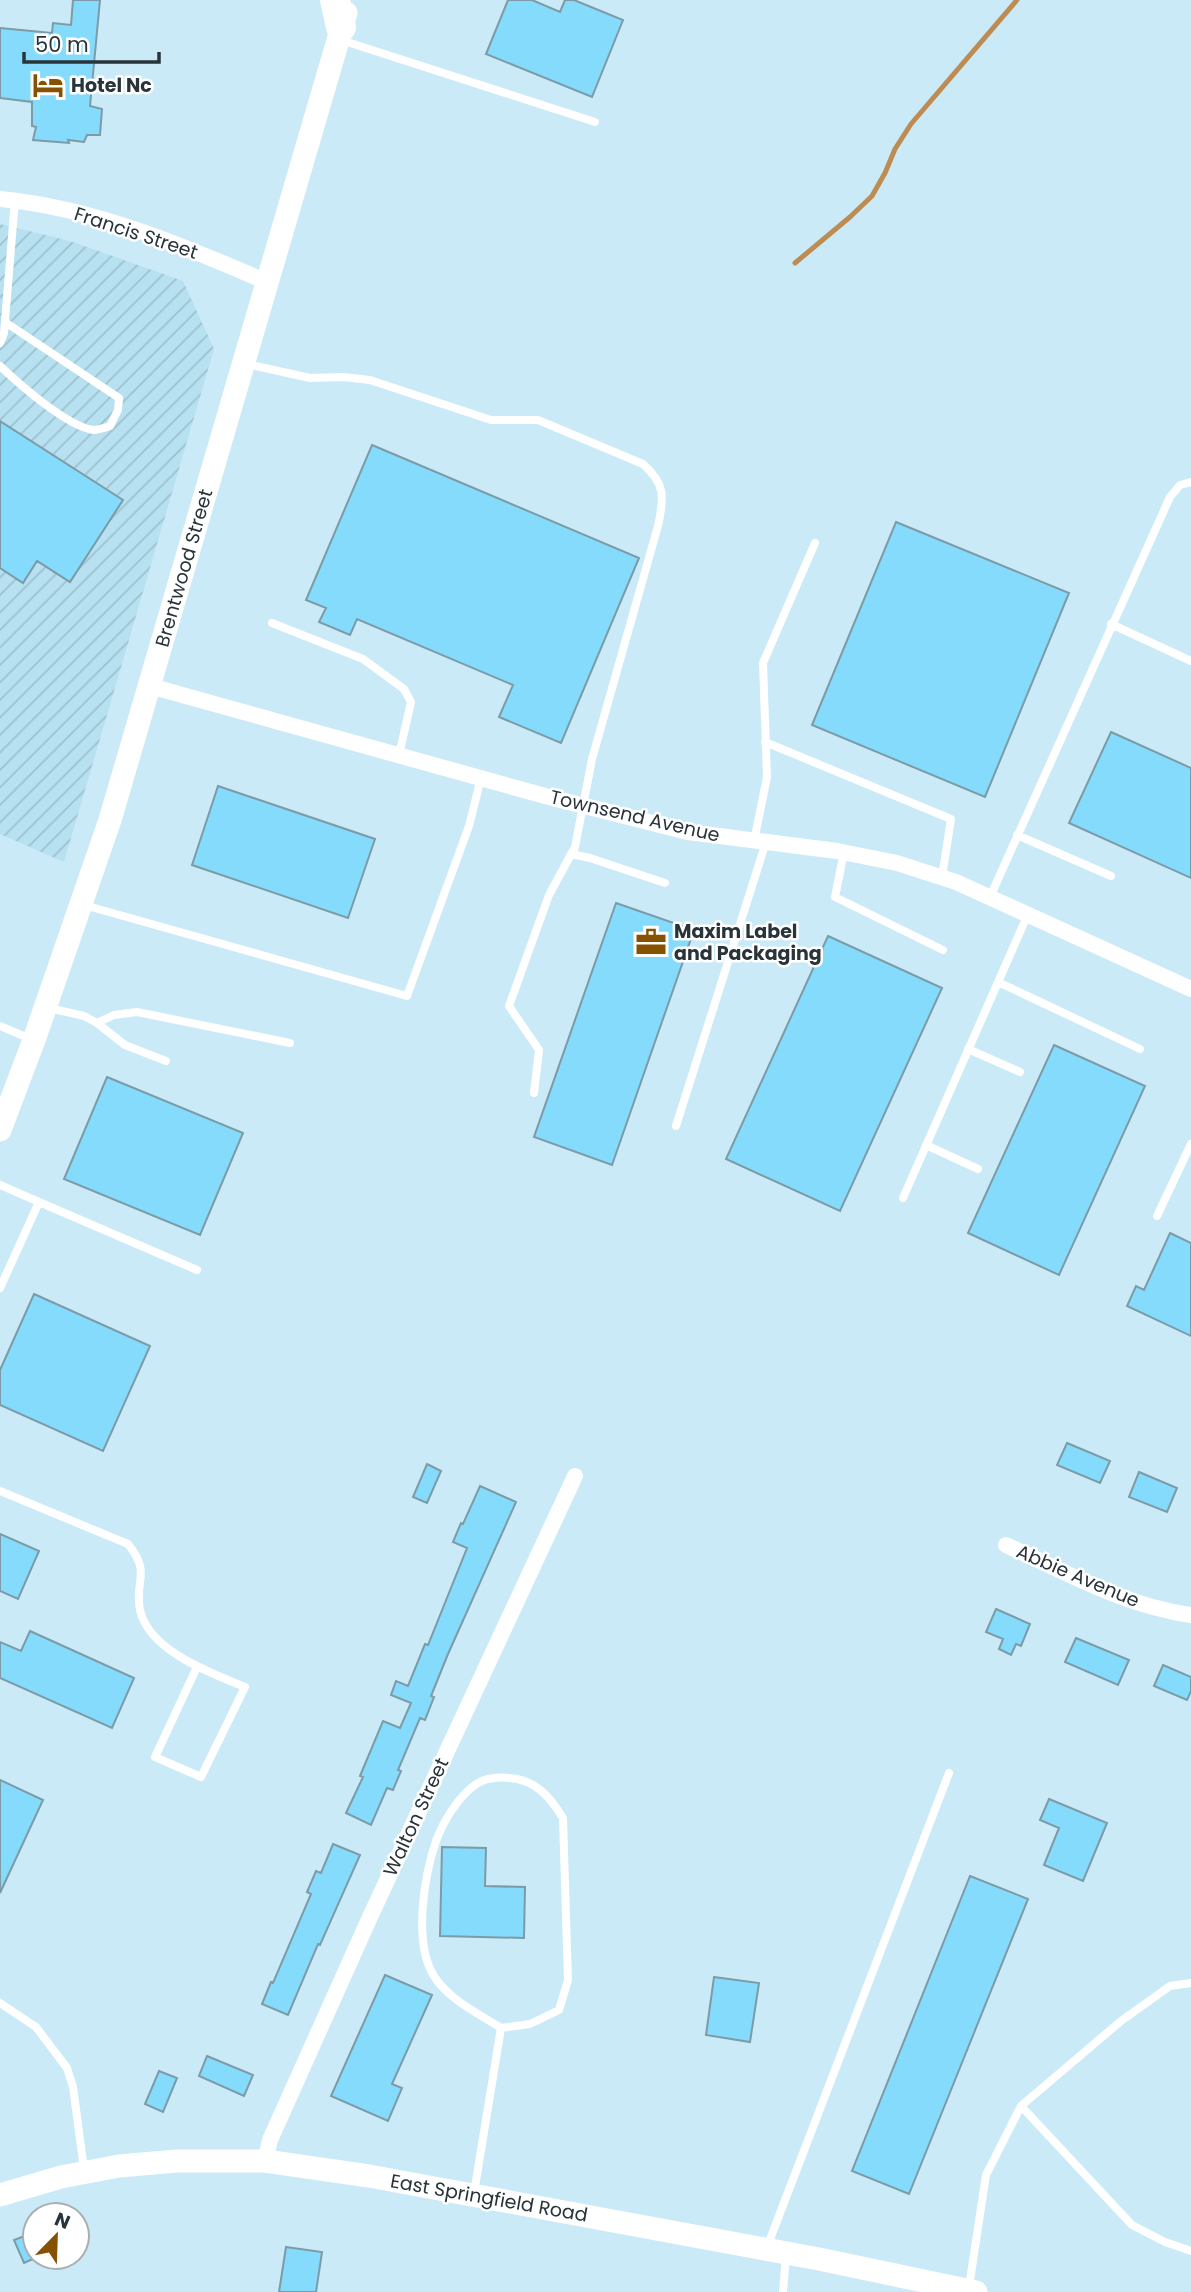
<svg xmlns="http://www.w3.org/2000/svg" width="1191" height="2292" font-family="Poppins,sans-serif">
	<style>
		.industrial { fill: url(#industrial-furrows) }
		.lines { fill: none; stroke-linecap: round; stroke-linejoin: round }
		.stream { stroke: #be8c53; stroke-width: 5 }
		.building { fill: #84dbfc; stroke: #7c9ba7; stroke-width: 2 }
		.lane { stroke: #fff; stroke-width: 8 }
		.street { stroke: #fff; stroke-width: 16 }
		.secondary { stroke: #fff; stroke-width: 23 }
		.highway { stroke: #fff; stroke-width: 30 }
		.labels { text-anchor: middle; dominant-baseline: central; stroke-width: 5; stroke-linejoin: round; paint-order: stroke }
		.poi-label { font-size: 19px; font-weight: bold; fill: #283439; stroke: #fff; text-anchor: start }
		.street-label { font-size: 19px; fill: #283439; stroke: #fff }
	</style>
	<defs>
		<pattern id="industrial-furrows" width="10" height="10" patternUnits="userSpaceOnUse" patternTransform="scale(1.75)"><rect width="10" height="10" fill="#b7e0f0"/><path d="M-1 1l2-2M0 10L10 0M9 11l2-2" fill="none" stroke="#9dc1cf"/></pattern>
	</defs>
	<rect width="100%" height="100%" fill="#caeaf8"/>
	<path class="industrial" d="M0 224 70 241 183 281 214 349 64 862 0 834Z"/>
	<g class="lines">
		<path class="stream" d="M795 263 850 217 872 196 885 173 895 149 911 124 1017 0"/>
	</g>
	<path class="building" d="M73 0H100L90 106 102 109 100 135H87L84 142 68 140 69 143 33 140 36 127 32 126V102L0 98V28L52 33 53 23 71 25Z
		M508 0H532L560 12 565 0H574L623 20 592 97 486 54Z
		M0 421 123 500 70 582 37 561 23 583 0 568Z
		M372 445 639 558 561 743 499 717 513 685 357 619 350 635 319 622 326 608 306 600Z
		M896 522 1069 593 985 797 812 725Z
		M1111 732 1191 768V878L1069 823Z
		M218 786 375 839 348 918 192 865Z
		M616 903 694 930 612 1165 534 1137Z
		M828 936 942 988 840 1211 726 1159Z
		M1054 1045 1145 1086 1059 1275 968 1233Z
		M107 1077 243 1133 200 1235 64 1179Z
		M1170 1233 1191 1243V1336L1127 1306 1136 1286 1144 1290Z
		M34 1294 150 1346 103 1451 0 1405V1370Z
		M1067 1443 1110 1461 1100 1483 1057 1465Z
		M427 1464 441 1471 427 1503 413 1497Z
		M1139 1472 1177 1488 1167 1512 1129 1497Z
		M480 1486 516 1502 448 1654 431 1696 434 1697 425 1720 420 1718 398 1770 401 1771 393 1790 387 1788 371 1825 346 1813 363 1777 360 1776 383 1721 400 1728 411 1703 391 1695 396 1681 408 1686 425 1644 428 1645 467 1548 453 1542 461 1523 463 1524Z
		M0 1534 39 1551 18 1599 0 1591Z
		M996 1609 1030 1624 1021 1646 1016 1644 1011 1655 999 1649 1003 1639 986 1632Z
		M30 1631 134 1678 112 1728 0 1678V1642L21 1651Z
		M1076 1638 1129 1660 1118 1685 1065 1662Z
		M1163 1665 1191 1677V1691L1187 1700 1154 1686Z
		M0 1780 43 1800 0 1893Z
		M1049 1799 1107 1823 1083 1881 1044 1865 1059 1828 1040 1820Z
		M333 1844 360 1855 320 1945 318 1944 288 2015 262 2004 271 1982 273 1983 311 1894 307 1892 316 1871 321 1873Z
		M442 1847 486 1848 485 1886 525 1887 524 1938 440 1936Z
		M970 1876 1028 1899 909 2194 852 2171Z
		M385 1975 432 1995 392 2084 402 2088 388 2121 331 2096Z
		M714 1977 759 1983 750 2042 706 2035Z
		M207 2056 253 2075 244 2096 199 2076Z
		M159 2071 177 2078 163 2112 145 2104Z
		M35 2232V2258L24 2263 14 2240Z
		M286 2247 322 2252 316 2292H279Z"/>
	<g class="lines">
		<path class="lane" d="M341 40 595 122
			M0 343 4 333 15 200
			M247 364 310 378 343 377 370 380 491 420H538L643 464C666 484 664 498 658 526L592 759 575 847 549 895 509 1006 539 1050 534 1093
			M0 366C20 385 67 426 93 430 99 430 104 428 110 426L118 410 119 398 5 322
			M272 623 363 659 404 689 411 702 399 755
			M1111 624 1191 661
			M765 742 951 819 942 877
			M1017 835 1111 876
			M754 841 767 777 763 663 815 543
			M844 852 835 897 943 950
			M571 854 590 858 665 883
			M990 897 1170 497 1180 485 1191 482
			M84 905 407 996 469 826 481 778
			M998 982 1140 1049
			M49 1008 84 1016 97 1023 125 1045 166 1061
			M97 1023 114 1015 137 1012 290 1043
			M0 1026 33 1040
			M968 1049 1020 1072
			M676 1126 766 842
			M926 1145 978 1169
			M0 1185 39 1202 0 1288
			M903 1198 1028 914
			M39 1202 197 1270
			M1157 1216 1191 1144
			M0 1491 128 1544C152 1574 134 1580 140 1610 149 1651 211 1673 245 1687L201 1777 155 1757 197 1667
			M0 2003 36 2027 67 2068 73 2087 84 2169
			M1021 2106 1132 2225 1165 2242 1191 2251
			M474 2193 501 2028 530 2024 559 2010 568 1980 563 1818C550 1797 536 1780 510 1778 499 1777 484 1778 475 1785 458 1797 443 1822 436 1841 424 1876 413 1943 434 1976 448 1999 479 2014 501 2028
			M767 2247 949 1773
			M969 2287 986 2175 1021 2106 1121 2021 1170 1986 1191 1983
			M783 2292 786 2256"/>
		<path class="street" d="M0 199C94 208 182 245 267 282
			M150 686 545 796 688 832 837 851 897 863 956 882 1191 989
			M1006 1545C1065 1572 1125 1606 1191 1615
			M265 2161 270 2140 370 1917 575 1476"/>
		<path class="secondary" d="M0 1130 34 1040 110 820 346 13
			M0 2195 61 2177 119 2166 177 2161H265L369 2176 819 2259 976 2292"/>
		<path class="highway" d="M335 0 341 27"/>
	</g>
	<defs>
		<g id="hotel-bare" transform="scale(2.415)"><path d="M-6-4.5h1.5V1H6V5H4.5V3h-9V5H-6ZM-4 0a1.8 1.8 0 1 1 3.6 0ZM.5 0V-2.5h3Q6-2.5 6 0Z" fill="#875200" stroke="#fff" stroke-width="2.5" paint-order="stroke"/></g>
		<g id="office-bare" transform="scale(2.415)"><path d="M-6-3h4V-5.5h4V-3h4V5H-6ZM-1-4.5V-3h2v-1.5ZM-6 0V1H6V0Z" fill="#875200" stroke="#fff" stroke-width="2.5" paint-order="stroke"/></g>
	</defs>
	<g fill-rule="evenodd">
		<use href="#hotel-bare" x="48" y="85"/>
		<use href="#office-bare" x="651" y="942"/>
	</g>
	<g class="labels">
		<g class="poi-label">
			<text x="71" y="85">Hotel Nc</text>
			<text x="674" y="931">Maxim Label<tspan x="674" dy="22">and Packaging</tspan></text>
		</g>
		<g class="street-label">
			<text transform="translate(136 233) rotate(18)">Francis Street</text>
			<text transform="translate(184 568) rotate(-74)">Brentwood Street</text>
			<text transform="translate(635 816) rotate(13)">Townsend Avenue</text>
			<text transform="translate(1078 1576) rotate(23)">Abbie Avenue</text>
			<text transform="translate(416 1817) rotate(-65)">Walton Street</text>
			<text transform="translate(489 2198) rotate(10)">East Springfield Road</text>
		</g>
	</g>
	<g transform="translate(56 2236) rotate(23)"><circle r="33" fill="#ffffff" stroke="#a9aeb0" stroke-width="2"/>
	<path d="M0-5L12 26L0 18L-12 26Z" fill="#875200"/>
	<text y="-10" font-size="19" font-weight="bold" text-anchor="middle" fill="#283439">N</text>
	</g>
	<path d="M24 52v10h135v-10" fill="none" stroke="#283439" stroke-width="3.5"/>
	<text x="35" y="52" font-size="21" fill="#283439" stroke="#ffffff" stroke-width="5" paint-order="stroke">50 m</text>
</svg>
